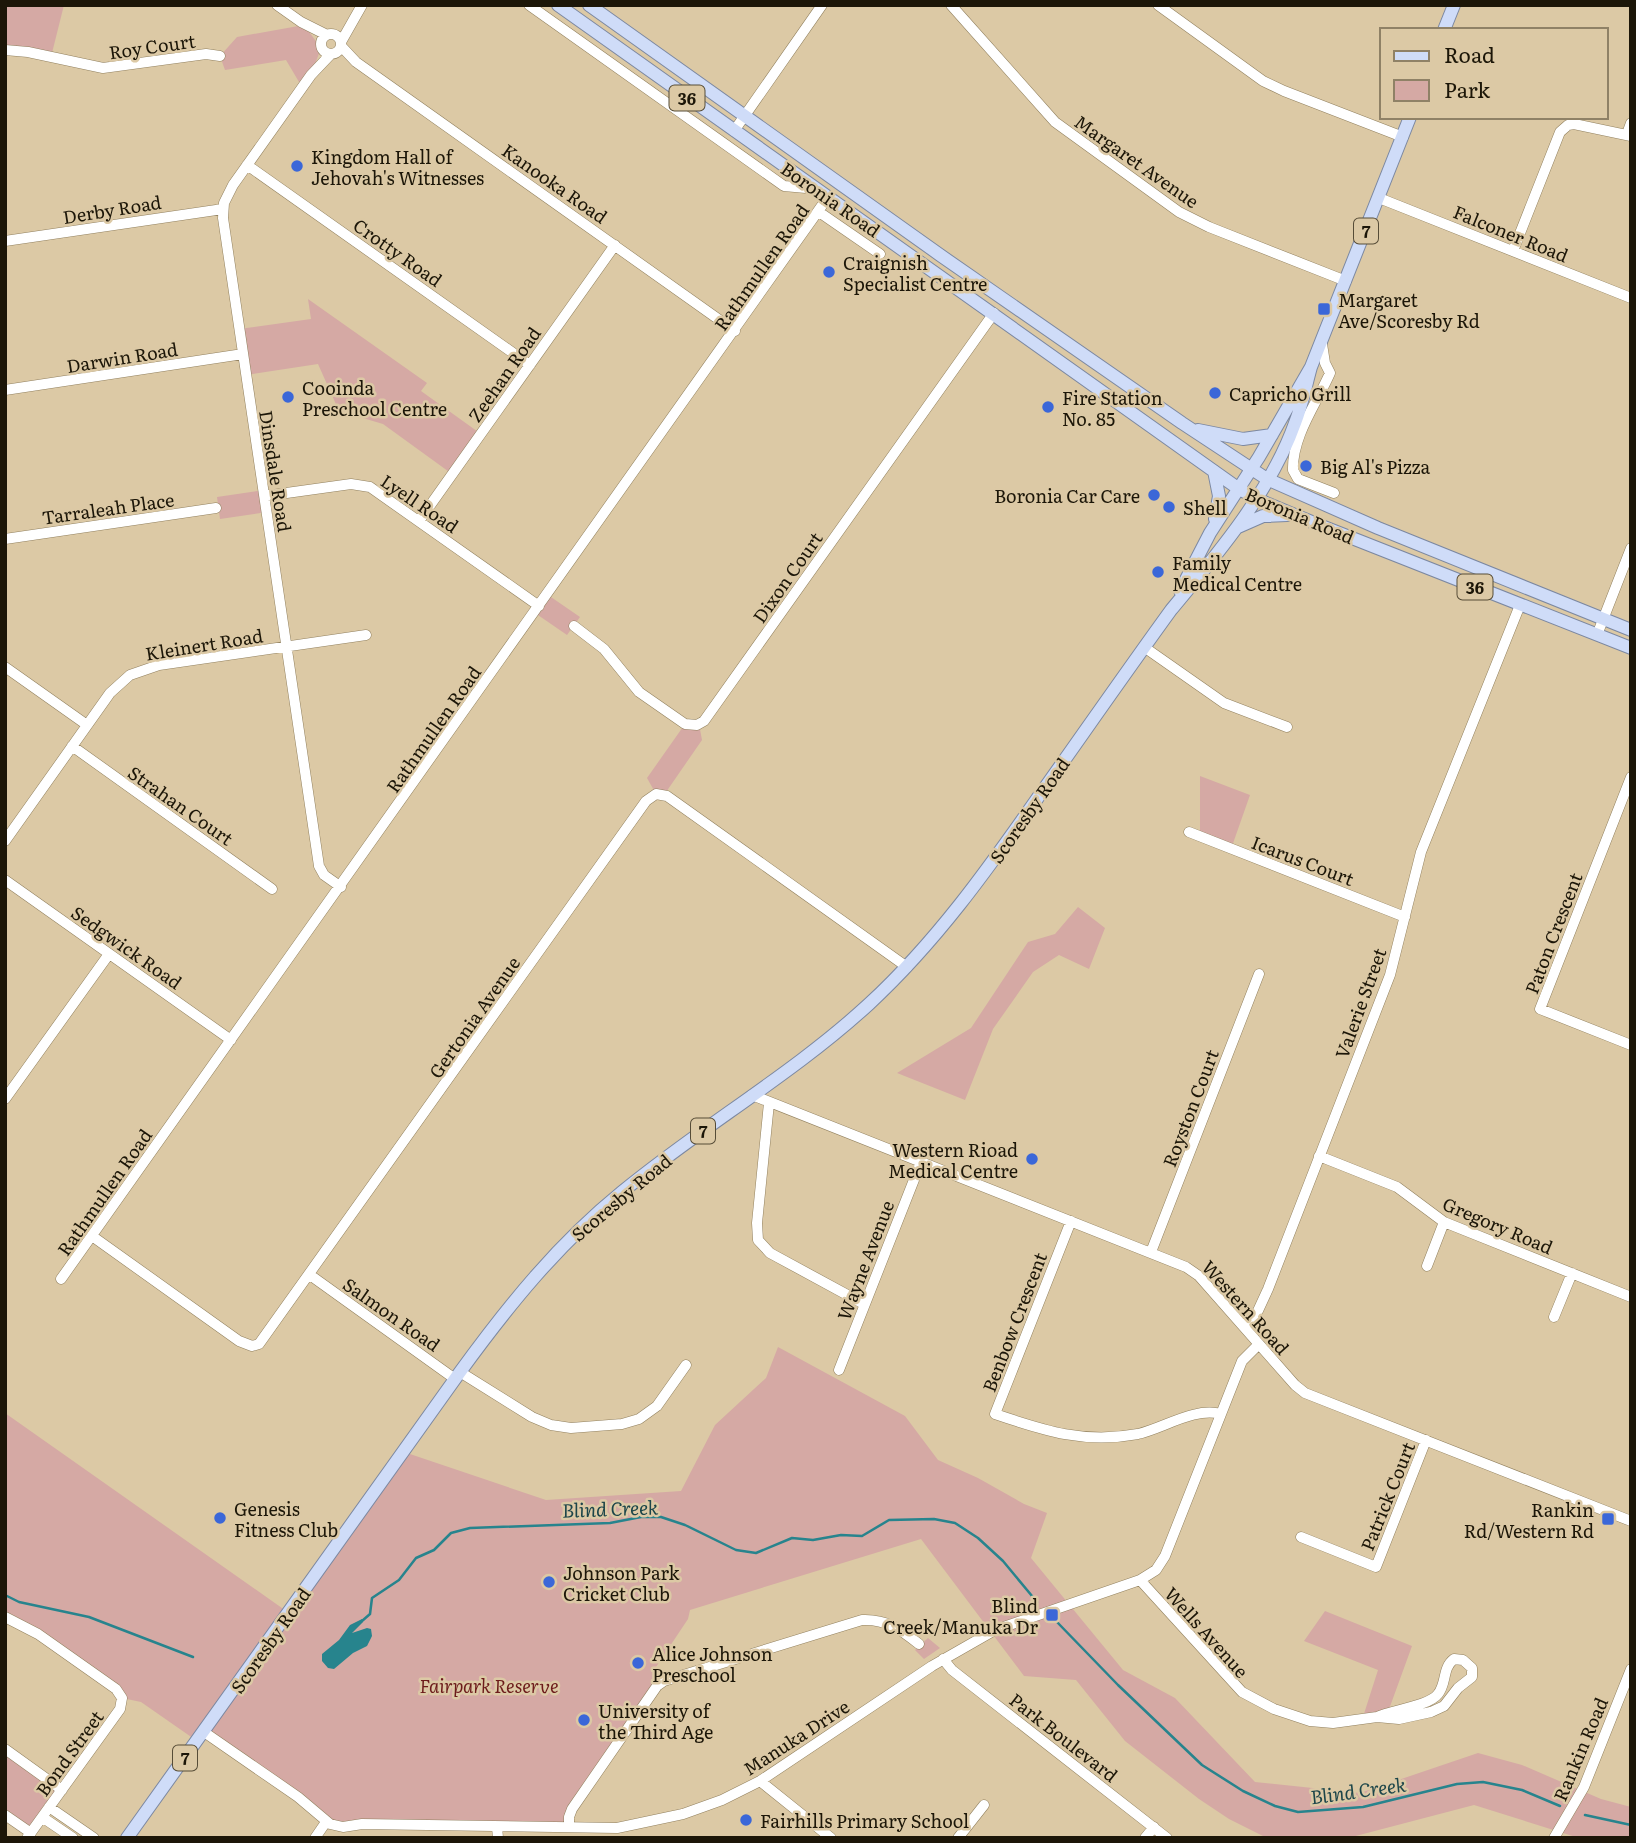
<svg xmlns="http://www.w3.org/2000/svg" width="1636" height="1843" font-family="Literata,serif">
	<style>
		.green { fill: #d5a9a4 }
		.water { fill: #27848d }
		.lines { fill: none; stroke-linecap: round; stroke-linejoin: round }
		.stream { stroke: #27848d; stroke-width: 2.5 }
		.minor-casing { stroke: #92815f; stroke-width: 11 }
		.major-casing { stroke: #7c88a1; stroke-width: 14 }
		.minor { stroke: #fff; stroke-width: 10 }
		.major { stroke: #cfdcf8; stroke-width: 12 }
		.poi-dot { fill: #3b67d8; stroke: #dcc9a5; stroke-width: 2.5 }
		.labels { text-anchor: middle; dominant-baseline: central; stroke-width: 5; stroke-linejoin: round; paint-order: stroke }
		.shield { fill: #dcc9a5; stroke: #564c37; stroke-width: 2 }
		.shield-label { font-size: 16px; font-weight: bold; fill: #1c1608 }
		.street-label { font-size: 18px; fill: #1c1608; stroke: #dcc9a5 }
		.poi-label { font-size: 18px; fill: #1c1608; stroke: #dcc9a5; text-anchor: start }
		.park-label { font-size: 18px; font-style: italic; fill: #6c1b1b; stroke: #dcc9a5 }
		.water-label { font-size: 19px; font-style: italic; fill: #1c4549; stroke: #dcc9a5 }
	</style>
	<rect width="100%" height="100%" fill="#dcc9a5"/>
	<path class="green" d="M5 5H64L51 57 5 50Z
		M304 25 321 48 311 75 302 87 286 60 225 70 220 56 237 37Z
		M308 299 427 383 421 391 481 434 452 474 383 424 339 411 318 364 246 375 239 329 311 319Z
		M264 490 267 512 220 519 217 497Z
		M548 595 580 617 567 635 535 613Z
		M685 724H699L702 740 664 795 656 794 647 778Z
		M1200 776 1250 795 1231 849 1200 837Z
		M1078 907 1105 928 1089 969 1059 955 1033 972 993 1029 965 1100 897 1073 971 1028 1028 942 1055 934Z
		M778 1347 905 1416 938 1460 978 1478 1024 1504 1047 1513 1031 1558 1123 1670 1175 1698 1255 1782 1360 1793 1478 1753 1522 1765 1601 1799 1631 1807V1838H1579L1474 1805 1348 1838H1267L1229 1819 1199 1799 1125 1741 1076 1680 1024 1676 921 1539 690 1610 688 1619 656 1667 660 1683 572 1809 569 1827H343L204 1733 197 1741 141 1702 122 1698 120 1695 5 1617V1413L289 1613 404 1452 546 1500 681 1491 715 1425 766 1378Z
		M1325 1611 1412 1646 1388 1712 1362 1720 1378 1670 1304 1641Z
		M928 1638 940 1648 924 1659 915 1650Z
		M5 1749 62 1790 31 1833 5 1815Z"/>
	<path class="water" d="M362 1619 363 1622 352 1633 367 1628 371 1629 372 1636 367 1646 353 1653 334 1669 328 1668 322 1661V1654L339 1640 350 1625Z"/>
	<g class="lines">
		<path class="stream" d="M5 1595 19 1602 89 1617 193 1657
			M362 1621 370 1614 372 1598 399 1580 416 1558 434 1550 451 1533 470 1528 610 1523 641 1517H661L685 1525 736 1550 756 1553 792 1538 813 1540 841 1535 862 1536 889 1520 934 1519 955 1523 978 1538 1003 1561 1037 1602
			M1057 1622 1118 1685 1202 1765 1243 1791 1275 1806 1298 1812 1363 1807 1457 1784 1483 1782 1522 1790 1560 1806
			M1585 1815 1631 1825"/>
		<g class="minor-casing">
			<path id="minor" d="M277 5 301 22 327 35
				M529 5 784 186 817 189
				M951 5 1055 122 1179 212 1209 227 1346 281
				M1158 5 1263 81 1284 91 1403 137
				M321 44a10 10 0 1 1 20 0a10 10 0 1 1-20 0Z
				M341 42 362 5
				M341 46 356 62 735 331
				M5 50 28 52 103 68 206 54 220 56
				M330 55 311 75 233 185 224 203 223 218 319 866 324 875 341 887
				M734 131 822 5
				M1627 134 1631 123
				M247 165 530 365
				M1379 198 1631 298
				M819 212 880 254
				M5 241 223 209
				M1513 251 1560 132 1568 125 1574 124 1631 136
				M1322 344 1325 363 1330 373C1317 403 1292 436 1293 470L1298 479 1334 493
				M5 390 243 354
				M265 496 351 484 370 487 539 606
				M419 521 615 245
				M5 539 216 508
				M574 626 604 649 639 692 685 724 697 725 704 721 994 313
				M1597 635 1631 548
				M1144 647 1224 703 1287 727
				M5 667 87 725
				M72 746 272 889
				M1631 777 1540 1009 1631 1045
				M1189 832 1405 917
				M5 841 110 693 130 675 159 665 366 635
				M5 880 231 1040
				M752 1095 1186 1267 1199 1276 1295 1385 1305 1393 1631 1521
				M5 1099 109 954
				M769 1103 757 1223 758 1240 770 1253 864 1304
				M1319 1156 1397 1187 1444 1222 1631 1297
				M1071 1221 995 1414C1045 1431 1084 1444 1138 1434 1164 1428 1194 1407 1221 1414
				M92 1236 239 1341 252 1346 259 1344 646 801 656 794 667 796 907 967
				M1151 1252 1259 974
				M1427 1266 1444 1222
				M310 1275 455 1379
				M61 1279 828 197
				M1554 1317 1572 1273
				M1244 1326 1256 1315 1268 1289 1390 975 1421 852 1520 605
				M839 1370 921 1162
				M460 1372 532 1417 551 1425 571 1428 622 1424 639 1419 657 1406 686 1365
				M1301 1537 1376 1567 1426 1440
				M1140 1580 1242 1692 1274 1709 1310 1721 1333 1723 1377 1717 1399 1719 1431 1712 1444 1706 1458 1688 1472 1677V1668L1463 1660 1454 1659C1442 1668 1447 1683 1438 1694 1429 1706 1392 1710 1377 1717
				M5 1617 38 1634 116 1689 122 1698 120 1709 27 1838
				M943 1659 952 1670 1167 1838
				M204 1732 298 1797 330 1824 343 1827 362 1824 617 1828 683 1814 722 1800 760 1781 932 1666 995 1630 1140 1580 1156 1570 1165 1556 1242 1361 1259 1344
				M5 1749 62 1790
				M760 1781 831 1838
				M49 1807 94 1838
				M5 1815 31 1833
				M42 1817 73 1838
				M497 1827 498 1838
				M569 1827V1817L572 1809 657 1686 664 1681 862 1620C887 1619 900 1629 919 1644
				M315 1838 326 1822
				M958 1838 984 1805
				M1145 1838 1154 1827
				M1554 1838 1584 1787 1631 1669"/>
		</g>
		<g class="major-casing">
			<path id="major" d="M558 5 1239 489 1266 503 1319 525 1631 648
				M589 5 940 255 1182 423 1267 479 1378 528 1631 630
				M1444 30 1454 5
				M1198 430 1243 439 1272 435
				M1214 471 1219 496 1215 519
				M1238 527 1263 516 1287 515
				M1180 591 1210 533 1259 457 1311 367 1410 117
				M127 1838 460 1372C508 1306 558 1244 622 1192 702 1126 793 1074 869 1004 936 942 988 869 1039 796 1083 734 1126 672 1171 610 1216 556 1271 491 1295 423 1302 405 1306 385 1311 367"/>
		</g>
		<use href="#minor" class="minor"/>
		<use href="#major" class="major"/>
	</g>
	<g class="poi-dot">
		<circle cx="297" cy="166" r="7"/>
		<circle cx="829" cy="272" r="7"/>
		<rect x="1317" y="302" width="14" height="14" rx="3.5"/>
		<circle cx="1215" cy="393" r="7"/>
		<circle cx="288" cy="397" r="7"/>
		<circle cx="1048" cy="407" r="7"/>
		<circle cx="1306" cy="466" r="7"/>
		<circle cx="1154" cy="495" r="7"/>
		<circle cx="1169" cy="507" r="7"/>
		<circle cx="1158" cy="572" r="7"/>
		<circle cx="1032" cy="1159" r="7"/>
		<circle cx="220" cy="1518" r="7"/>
		<rect x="1601" y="1512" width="14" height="14" rx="3.5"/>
		<circle cx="549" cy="1582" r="7"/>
		<rect x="1045" y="1608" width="14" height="14" rx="3.5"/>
		<circle cx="638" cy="1663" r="7"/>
		<circle cx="584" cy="1720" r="7"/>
		<circle cx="746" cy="1820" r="7"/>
	</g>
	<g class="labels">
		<g class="shield">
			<rect x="669.5" y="85.5" width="35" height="25" rx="5"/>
			<rect x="1354" y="218.5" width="24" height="25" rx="5"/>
			<rect x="1457.5" y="574.5" width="35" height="25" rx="5"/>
			<rect x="691" y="1118.5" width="24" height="25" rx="5"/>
			<rect x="173" y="1745.5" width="24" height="25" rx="5"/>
		</g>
		<g class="shield-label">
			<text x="687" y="98">36</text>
			<text x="1366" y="231">7</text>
			<text x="1475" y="587">36</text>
			<text x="703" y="1131">7</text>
			<text x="185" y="1758">7</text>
		</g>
		<g class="street-label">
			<text transform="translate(152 46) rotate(-8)">Roy Court</text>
			<text transform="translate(1137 161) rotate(35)">Margaret Avenue</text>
			<text transform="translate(555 183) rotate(35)">Kanooka Road</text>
			<text transform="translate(831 199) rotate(35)">Boronia Road</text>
			<text transform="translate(112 209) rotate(-9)">Derby Road</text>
			<text transform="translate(1511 233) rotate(22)">Falconer Road</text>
			<text transform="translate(398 252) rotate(35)">Crotty Road</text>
			<text transform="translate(761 267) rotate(-55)">Rathmullen Road</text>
			<text transform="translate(122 357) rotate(-9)">Darwin Road</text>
			<text transform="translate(504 374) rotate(-55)">Zeehan Road</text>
			<text transform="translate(276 471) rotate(81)">Dinsdale Road</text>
			<text transform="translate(420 503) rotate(34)">Lyell Road</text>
			<text transform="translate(108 508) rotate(-8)">Tarraleah Place</text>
			<text transform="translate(1300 515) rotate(23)">Boronia Road</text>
			<text transform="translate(787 577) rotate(-55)">Dixon Court</text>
			<text transform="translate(204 644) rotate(-9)">Kleinert Road</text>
			<text transform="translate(433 729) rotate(-55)">Rathmullen Road</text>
			<text transform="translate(181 805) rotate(35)">Strahan Court</text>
			<text transform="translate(1029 810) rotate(-55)">Scoresby Road</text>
			<text transform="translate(1303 860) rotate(21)">Icarus Court</text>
			<text transform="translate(1553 933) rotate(-69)">Paton Crescent</text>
			<text transform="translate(127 947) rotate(35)">Sedgwick Road</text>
			<text transform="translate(1360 1003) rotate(-70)">Valerie Street</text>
			<text transform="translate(474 1017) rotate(-55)">Gertonia Avenue</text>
			<text transform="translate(1190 1108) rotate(-69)">Royston Court</text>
			<text transform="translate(104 1192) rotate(-55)">Rathmullen Road</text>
			<text transform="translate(621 1197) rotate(-40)">Scoresby Road</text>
			<text transform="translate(1498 1225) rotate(23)">Gregory Road</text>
			<text transform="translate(865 1260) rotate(-69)">Wayne Avenue</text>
			<text transform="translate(1246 1307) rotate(48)">Western Road</text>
			<text transform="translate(392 1314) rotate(35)">Salmon Road</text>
			<text transform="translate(1014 1322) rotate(-69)">Benbow Crescent</text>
			<text transform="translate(1387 1496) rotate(-68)">Patrick Court</text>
			<text transform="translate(1207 1632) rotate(48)">Wells Avenue</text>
			<text transform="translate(270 1640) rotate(-55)">Scoresby Road</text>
			<text transform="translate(796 1737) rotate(-33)">Manuka Drive</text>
			<text transform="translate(1064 1737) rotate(38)">Park Boulevard</text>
			<text transform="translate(1580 1749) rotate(-67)">Rankin Road</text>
			<text transform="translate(69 1753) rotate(-54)">Bond Street</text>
		</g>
		<g class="poi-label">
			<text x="311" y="156">Kingdom Hall of<tspan x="311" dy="21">Jehovah's Witnesses</tspan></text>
			<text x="843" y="262">Craignish<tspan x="843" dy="21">Specialist Centre</tspan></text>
			<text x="1338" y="299">Margaret<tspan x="1338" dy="21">Ave/Scoresby Rd</tspan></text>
			<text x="302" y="387">Cooinda<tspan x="302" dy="21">Preschool Centre</tspan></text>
			<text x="1229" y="393">Capricho Grill</text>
			<text x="1062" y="397">Fire Station<tspan x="1062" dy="21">No. 85</tspan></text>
			<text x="1320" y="466">Big Al's Pizza</text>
			<text x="1140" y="495" text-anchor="end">Boronia Car Care</text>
			<text x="1183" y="507">Shell</text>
			<text x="1172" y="562">Family<tspan x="1172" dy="21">Medical Centre</tspan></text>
			<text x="1018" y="1149" text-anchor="end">Western Rioad<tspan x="1018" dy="21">Medical Centre</tspan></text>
			<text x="234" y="1508">Genesis<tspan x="234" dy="21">Fitness Club</tspan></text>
			<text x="1594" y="1509" text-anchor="end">Rankin<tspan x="1594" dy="21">Rd/Western Rd</tspan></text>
			<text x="563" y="1572">Johnson Park<tspan x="563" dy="21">Cricket Club</tspan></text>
			<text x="1038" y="1605" text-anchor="end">Blind<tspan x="1038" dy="21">Creek/Manuka Dr</tspan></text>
			<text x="652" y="1653">Alice Johnson<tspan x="652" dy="21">Preschool</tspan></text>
			<text x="598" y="1710">University of<tspan x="598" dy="21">the Third Age</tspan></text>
			<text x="760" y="1820">Fairhills Primary School</text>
		</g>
		<g class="park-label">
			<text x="489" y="1685">Fairpark Reserve</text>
		</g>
		<g class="water-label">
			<text transform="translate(610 1508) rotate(-2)">Blind Creek</text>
			<text transform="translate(1358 1790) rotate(-8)">Blind Creek</text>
		</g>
	</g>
	<rect width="1636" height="1843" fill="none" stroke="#1c1608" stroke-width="14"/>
	<rect x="1380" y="28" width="228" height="91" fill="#dcc9a5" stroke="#8f8166" stroke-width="2"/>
	<rect x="1394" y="51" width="35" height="10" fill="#cfdcf8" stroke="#8f8166" stroke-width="2"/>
	<text x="1444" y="63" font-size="21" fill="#1c1608">Road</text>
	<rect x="1394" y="80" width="35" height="21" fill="#d5a9a4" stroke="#8f8166" stroke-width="2"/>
	<text x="1444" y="98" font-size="21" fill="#1c1608">Park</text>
</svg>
